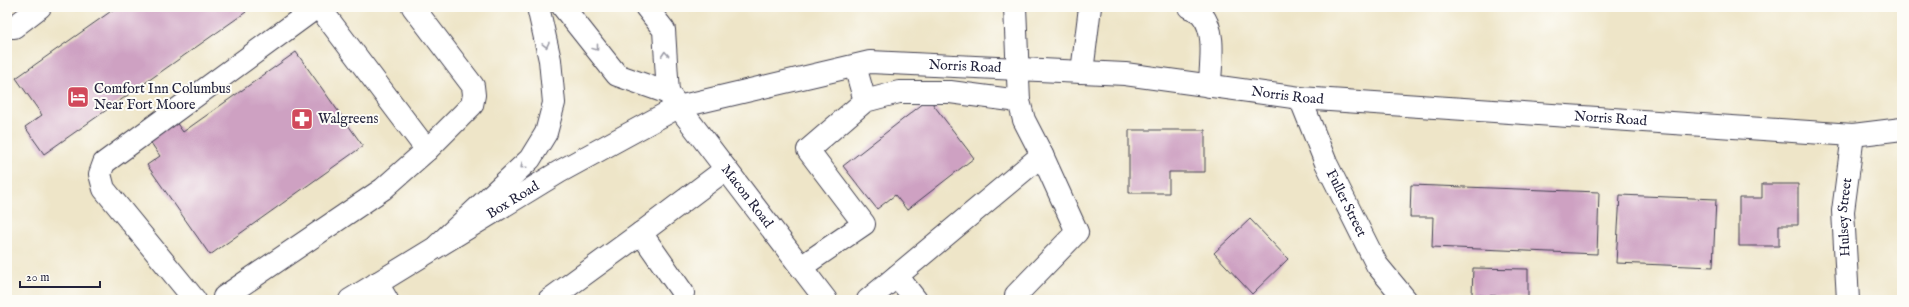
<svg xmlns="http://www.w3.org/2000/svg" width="1909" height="307" font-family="'IM FELL English',serif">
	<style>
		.building { fill: #cea1c2 }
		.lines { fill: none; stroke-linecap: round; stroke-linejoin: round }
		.minor-casing { stroke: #413f50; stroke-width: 24 }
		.major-casing { stroke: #413f50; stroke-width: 24 }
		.minor { stroke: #fff; stroke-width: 22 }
		.major { stroke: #fff; stroke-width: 22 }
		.oneway { stroke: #9c9ca7 }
		.labels { text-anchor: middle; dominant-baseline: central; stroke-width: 4; stroke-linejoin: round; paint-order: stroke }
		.street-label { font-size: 14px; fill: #22223b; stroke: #fdfcf7 }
		.poi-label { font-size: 14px; fill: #22223b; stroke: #fdfcf7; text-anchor: start }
	</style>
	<rect width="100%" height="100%" fill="#fdfcf7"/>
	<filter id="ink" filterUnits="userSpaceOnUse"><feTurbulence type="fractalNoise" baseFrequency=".025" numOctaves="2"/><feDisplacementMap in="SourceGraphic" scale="8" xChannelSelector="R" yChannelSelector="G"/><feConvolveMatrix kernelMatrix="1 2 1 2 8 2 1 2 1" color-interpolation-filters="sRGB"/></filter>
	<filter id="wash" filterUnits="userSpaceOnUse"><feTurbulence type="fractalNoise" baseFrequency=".012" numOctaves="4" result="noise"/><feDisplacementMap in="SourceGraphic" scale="16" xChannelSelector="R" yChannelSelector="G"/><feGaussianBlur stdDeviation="0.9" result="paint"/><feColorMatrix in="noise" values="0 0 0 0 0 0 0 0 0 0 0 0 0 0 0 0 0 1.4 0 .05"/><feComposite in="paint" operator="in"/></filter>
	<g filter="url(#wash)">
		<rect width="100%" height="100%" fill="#eee5c8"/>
		<g id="blocks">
			<path class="building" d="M117 7H243L246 12 44 154 25 127 42 115 16 78Z
				M296 52 363 146 210 255 147 165 160 156 147 137 173 118 183 132Z
				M929 99 974 158 907 210 895 195 877 209 843 166Z
				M1129 130H1205V172H1169V193H1129Z
				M1762 184H1798V225H1779V246H1739V198H1762Z
				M1411 185 1599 192 1597 254 1432 247 1433 217H1410Z
				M1620 195 1716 199 1713 267 1616 263Z
				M1250 219 1288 259 1252 294 1214 253Z
				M1473 268 1528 269V297L1472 295Z"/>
		</g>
	</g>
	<g filter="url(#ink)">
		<use href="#blocks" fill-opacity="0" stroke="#413f50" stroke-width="1"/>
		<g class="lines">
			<g class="minor-casing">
				<g id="minor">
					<path d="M319 7 427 150"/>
					<path d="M1015 7 1019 101 1024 120 1042 155 1077 232 1016 295"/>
					<path d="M1189 7C1193 9 1199 11 1202 15 1217 32 1210 65 1210 86"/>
					<path d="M14 27 40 7"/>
					<path d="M855 66 865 101"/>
					<path d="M1082 72 1090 7"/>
					<path id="s1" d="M1300 98 1326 163 1377 265 1406 300"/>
					<path d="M801 267 864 224 808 150 865 101 899 92H950L1019 101"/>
					<path d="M897 276 916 300"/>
					<path d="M377 283 387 300"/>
					<path d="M683 293 641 233 726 169"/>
					<path d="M195 300 104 189 100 174 104 163 317 7"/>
					<path d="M225 300 224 297 383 189 427 150 472 105 474 95 473 86 413 7"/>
					<path id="s2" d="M350 300 559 172 678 107 870 62 1125 74 1300 98 1853 135 1902 129"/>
					<path d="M549 300 641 233"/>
					<path d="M868 300 1042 155"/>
					<path id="s3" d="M1848 300 1843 211 1853 135"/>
				</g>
			</g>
			<g class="major-casing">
				<g id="major">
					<path id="s4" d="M563 7 617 75 668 93 826 300"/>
					<path d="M646 7 664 30 668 93"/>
					<path d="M438 245 530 159 546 133 554 103 550 60 538 7"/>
				</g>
			</g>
			<use href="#minor" class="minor"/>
			<use href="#major" class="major"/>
		</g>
		<defs><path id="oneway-chevron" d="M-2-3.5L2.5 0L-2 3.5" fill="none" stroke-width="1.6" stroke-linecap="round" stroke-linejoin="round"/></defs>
		<g class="oneway">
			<use href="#oneway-chevron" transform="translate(546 45) rotate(77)"/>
			<use href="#oneway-chevron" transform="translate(596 48) rotate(51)"/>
			<use href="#oneway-chevron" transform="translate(665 54) rotate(-94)"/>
			<use href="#oneway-chevron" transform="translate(523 166) rotate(137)"/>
		</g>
	</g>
	<defs>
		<g id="hotel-square" transform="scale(1.15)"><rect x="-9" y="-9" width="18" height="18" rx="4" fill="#d1495b" stroke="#fdfcf7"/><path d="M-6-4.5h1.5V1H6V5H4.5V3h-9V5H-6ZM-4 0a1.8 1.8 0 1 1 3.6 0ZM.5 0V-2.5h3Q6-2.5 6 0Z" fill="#fff"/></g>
		<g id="pharmacy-square" transform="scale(1.15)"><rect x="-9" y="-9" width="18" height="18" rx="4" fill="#d1495b" stroke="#fdfcf7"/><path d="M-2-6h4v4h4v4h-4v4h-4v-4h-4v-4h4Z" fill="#fff"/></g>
	</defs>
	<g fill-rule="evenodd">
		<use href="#hotel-square" x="78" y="97"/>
		<use href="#pharmacy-square" x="302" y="119"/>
	</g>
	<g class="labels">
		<g class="street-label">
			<text stroke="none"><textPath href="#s2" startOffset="673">Norris Road</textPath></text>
			<text stroke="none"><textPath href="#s2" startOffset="997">Norris Road</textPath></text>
			<text stroke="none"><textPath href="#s2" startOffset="1321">Norris Road</textPath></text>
			<text stroke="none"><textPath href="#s4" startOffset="271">Macon Road</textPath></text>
			<text stroke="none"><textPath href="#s2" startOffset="191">Box Road</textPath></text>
			<text stroke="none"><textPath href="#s1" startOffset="115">Fuller Street</textPath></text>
			<text stroke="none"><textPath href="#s3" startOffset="83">Hulsey Street</textPath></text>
		</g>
		<g class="poi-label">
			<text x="94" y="89">Comfort Inn Columbus<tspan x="94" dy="16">Near Fort Moore</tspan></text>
			<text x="318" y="119">Walgreens</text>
		</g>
	</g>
	<rect width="1909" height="307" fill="none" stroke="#fdfcf7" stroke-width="24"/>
	<path d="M20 281v6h80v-6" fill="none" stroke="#22223b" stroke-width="2"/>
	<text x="26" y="281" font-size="12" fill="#22223b" stroke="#fdfcf7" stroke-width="3" paint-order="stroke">20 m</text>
</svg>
